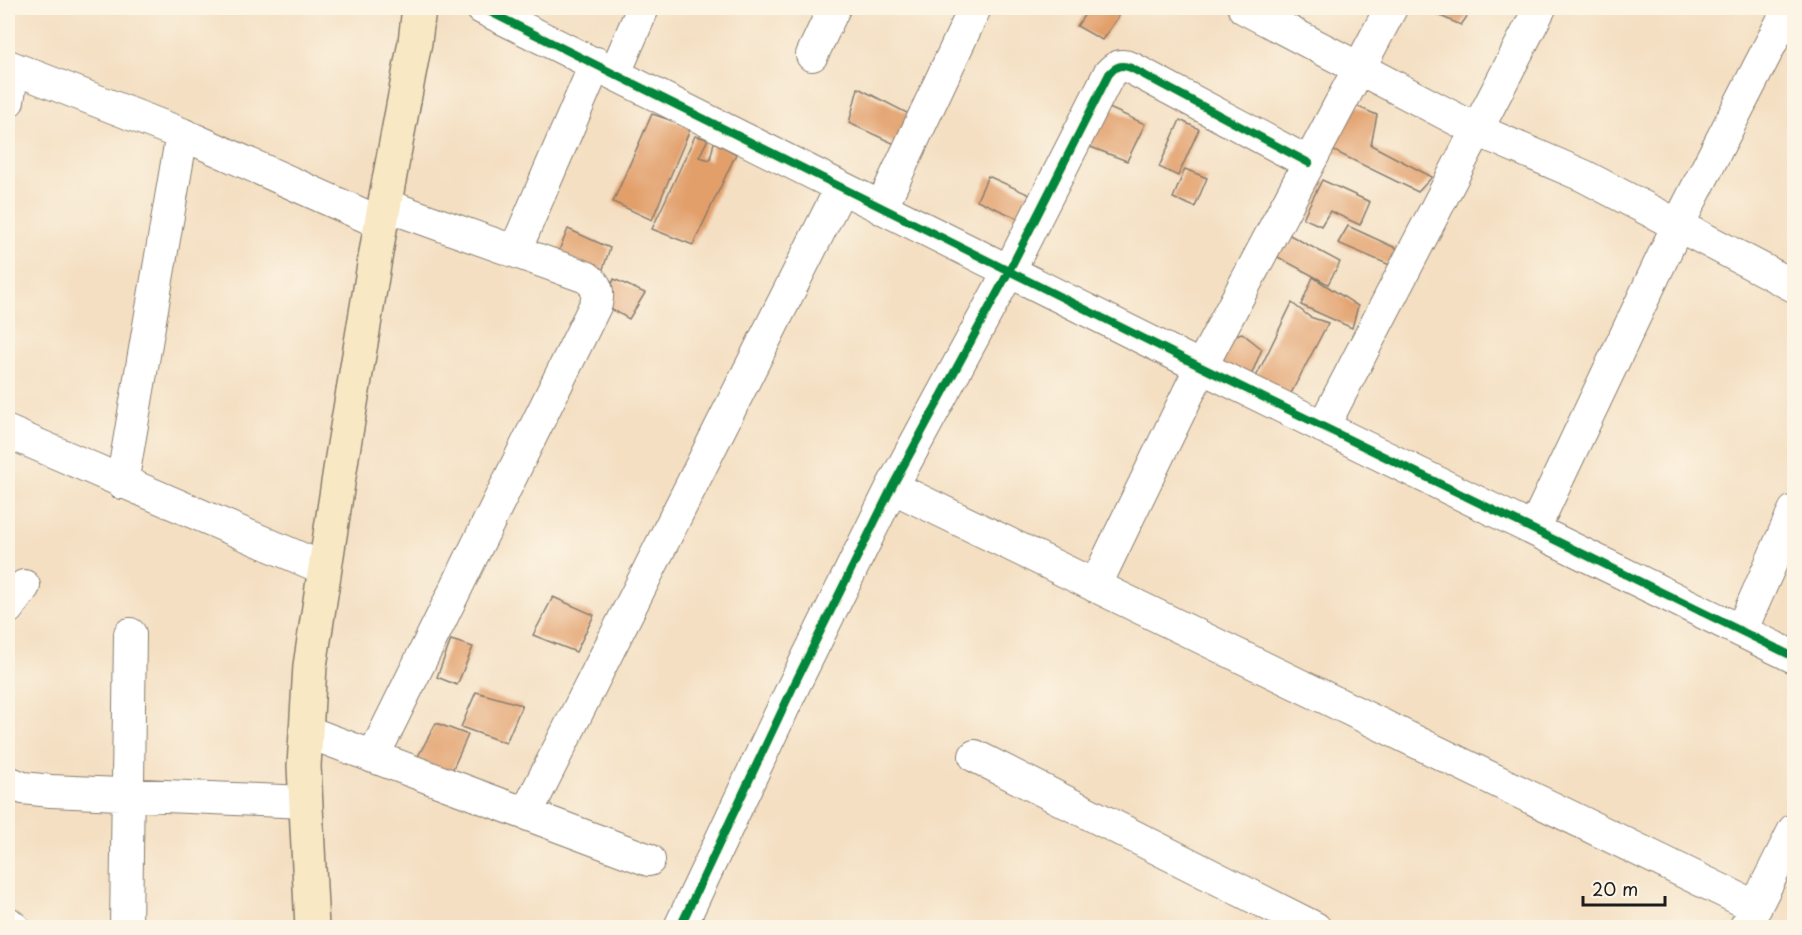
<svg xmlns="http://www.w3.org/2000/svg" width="1802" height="935" font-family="'Playpen Sans',sans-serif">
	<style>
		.building { fill: #e29f6a }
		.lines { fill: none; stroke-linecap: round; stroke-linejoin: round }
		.street-casing { stroke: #887e6f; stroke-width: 34 }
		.secondary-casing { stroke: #887e6f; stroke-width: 36 }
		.street { stroke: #fff; stroke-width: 32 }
		.secondary { stroke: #f8e8c3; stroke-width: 33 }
		.cycleway-casing { stroke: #fcf5e5; stroke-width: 11 }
		.cycleway { stroke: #00873e; stroke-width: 8 }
	</style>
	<rect width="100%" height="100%" fill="#fcf5e5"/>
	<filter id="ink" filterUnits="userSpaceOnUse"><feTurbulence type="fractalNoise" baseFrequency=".0167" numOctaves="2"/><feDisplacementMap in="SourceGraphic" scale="12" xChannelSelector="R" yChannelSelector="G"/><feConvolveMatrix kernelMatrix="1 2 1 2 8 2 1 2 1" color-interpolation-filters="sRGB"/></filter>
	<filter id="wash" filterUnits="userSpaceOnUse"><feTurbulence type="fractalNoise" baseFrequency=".008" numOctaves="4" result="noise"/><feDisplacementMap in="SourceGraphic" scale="24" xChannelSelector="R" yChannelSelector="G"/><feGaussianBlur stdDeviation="1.35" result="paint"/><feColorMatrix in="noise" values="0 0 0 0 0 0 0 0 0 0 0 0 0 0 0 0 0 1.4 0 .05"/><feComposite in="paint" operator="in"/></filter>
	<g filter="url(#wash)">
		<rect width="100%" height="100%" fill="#f4dfc2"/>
		<g id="blocks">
			<path class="building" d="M1089 8H1102L1119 16 1102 40 1077 26Z
				M1422 8H1473L1461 25Z
				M858 88 911 115 897 145 849 123Z
				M1349 103 1377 115 1371 145 1432 177 1418 192 1326 147Z
				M1107 107 1145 124 1127 161 1088 146Z
				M652 114 691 127 652 220 613 202Z
				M1180 120 1199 129 1178 176 1159 167Z
				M695 136 708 139 699 157 710 160 714 142 736 154 693 245 652 229Z
				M1185 169 1207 178 1195 207 1173 198Z
				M988 176 1030 195 1019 219 977 200Z
				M1322 180 1370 202 1360 225 1330 211 1321 226 1303 218Z
				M1348 226 1398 249 1392 266 1338 243Z
				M568 229 610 248 602 272 558 253Z
				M1286 233 1340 262 1328 284 1274 255Z
				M1313 277 1358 306 1352 328 1301 305Z
				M614 279 645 293 629 319 604 305Z
				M1292 303 1310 317 1328 323 1289 397 1255 379Z
				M1242 333 1262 349 1250 378 1211 361 1223 339Z
				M553 597 594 615 576 652 533 635Z
				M451 640 473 647 457 685 437 677Z
				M476 692 522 705 506 743 461 727Z
				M436 723 468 735 451 773 416 760Z"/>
		</g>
	</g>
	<g filter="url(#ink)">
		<use href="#blocks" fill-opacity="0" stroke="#887e6f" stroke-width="1.5"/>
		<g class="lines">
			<g class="street-casing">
				<path id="street" d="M482 8 1201 367 1794 657
					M1244 8 1477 130 1584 176 1794 286
					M812 55 834 8
					M8 66 182 134 381 223
					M615 73 643 8
					M8 101 13 68
					M881 208 975 8
					M515 251 596 63
					M1323 427 1540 8
					M8 432 325 569
					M122 483 182 134
					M892 487 1756 907
					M1534 529 1678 225 1789 8
					M1095 586 1201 367 1391 8
					M8 608 24 586
					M1741 631 1794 511
					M305 731 649 860
					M975 756 1315 928
					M373 757 596 304C599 291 597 285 586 277L385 205
					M8 782 23 788 51 791 306 802
					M526 814 841 188
					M8 923 14 928
					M680 927 794 685 892 487 1009 271 1109 74C1116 66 1121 64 1131 68L1309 163
					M126 928 130 634
					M1745 928 1794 830"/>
			</g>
			<g class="secondary-casing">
				<path id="secondary" d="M312 928 304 766 310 666 342 457 381 223 415 42 419 8"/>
			</g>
			<use href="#street" class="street"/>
			<use href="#secondary" class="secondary"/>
			<g class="cycleway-casing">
				<path id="cycleway" d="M482 8 1201 367 1794 657
					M680 927 794 685 892 487 1009 271 1109 74C1116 66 1121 64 1131 68L1309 163"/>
			</g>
			<use href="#cycleway" class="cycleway"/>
		</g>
	</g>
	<rect width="1802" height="935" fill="none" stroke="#fcf5e5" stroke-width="30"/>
	<path d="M1583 896v9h82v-9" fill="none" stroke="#1c1c1c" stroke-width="3"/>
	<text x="1592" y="896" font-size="18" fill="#1c1c1c" stroke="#fcf5e5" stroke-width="4.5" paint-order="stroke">20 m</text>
</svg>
